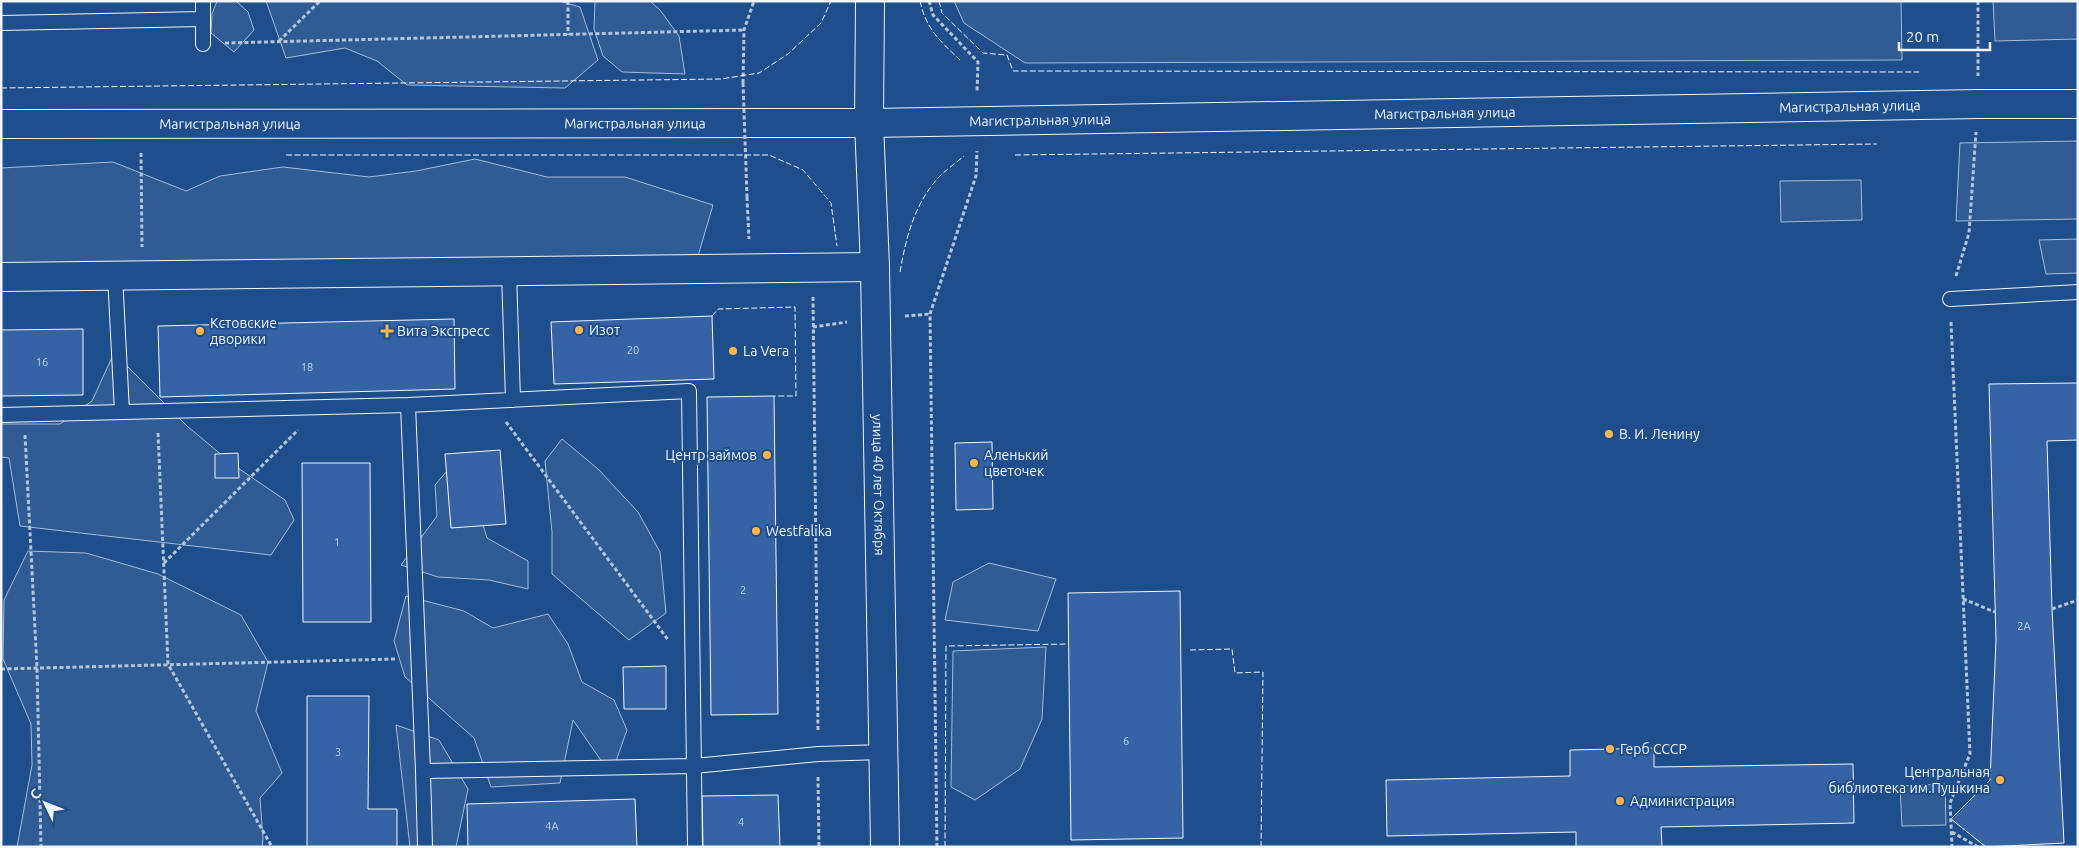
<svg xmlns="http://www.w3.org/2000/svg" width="2079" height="848" font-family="Ubuntu,sans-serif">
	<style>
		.built { fill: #305b95; stroke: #a8bbd7 }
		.building { fill: #3563a3; stroke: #f2f6ff }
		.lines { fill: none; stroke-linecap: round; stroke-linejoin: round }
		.lane-casing { stroke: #f2f6ff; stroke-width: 16 }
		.street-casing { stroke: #f2f6ff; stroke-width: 30 }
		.secondary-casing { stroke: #f2f6ff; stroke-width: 30 }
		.path { stroke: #b3c4dc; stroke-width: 3; stroke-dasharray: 4 2.5; stroke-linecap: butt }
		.lane { stroke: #1f4e8c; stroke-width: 14 }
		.street { stroke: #1f4e8c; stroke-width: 28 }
		.secondary { stroke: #1f4e8c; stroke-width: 28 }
		.path-bridge { stroke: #b3c4dc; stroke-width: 3; stroke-dasharray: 4 2.5; stroke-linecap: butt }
		.fence { stroke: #f2f6ff; stroke-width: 1; stroke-dasharray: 6 2.5; stroke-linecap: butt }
		.poi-dot { fill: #ffb74d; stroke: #1f4e8c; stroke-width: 2 }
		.labels { text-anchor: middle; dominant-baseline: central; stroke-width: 4; stroke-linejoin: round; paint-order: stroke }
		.number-label { font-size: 11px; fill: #c3d1e8 }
		.street-label { font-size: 14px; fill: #f2f6ff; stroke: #1f4e8c }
		.poi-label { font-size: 14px; fill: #f2f6ff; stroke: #1f4e8c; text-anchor: start }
	</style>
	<rect width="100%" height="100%" fill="#1f4e8c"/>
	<path class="built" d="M217 1H236L248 12 254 30 234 52 211 33 212 14Z
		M266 1H559L580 7 598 60 565 88 407 85 377 61 345 48 286 58Z
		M595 1H650L660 10 679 36 685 74 622 72 603 56 594 29Z
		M954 1H1901L1902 60 1025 63 964 23Z
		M1993 1H2078V39L1995 41Z
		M2078 141V219L1956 221 1960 143Z
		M475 159 547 177H625L713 205 698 256 1 263V168L113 162 186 191 220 176 283 167 369 177 416 171Z
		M1861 180 1862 220 1781 222 1780 181Z
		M2078 239V273L2046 274 2039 240Z
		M114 353 187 426 235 466 285 500 294 520 271 555 20 526 9 458 1 457V424H60L92 401Z
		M562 439 598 469 638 512 660 552 666 613 629 640 552 574V532L545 461Z
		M459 457 477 504 487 538 528 561V589L489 580 438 577 401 565 437 516 435 485Z
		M28 551 86 553 158 574 241 615 268 662 256 711 282 773 260 798 263 839 262 847H17L32 765 31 724 3 659 4 600Z
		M989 563 1056 579 1038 631 945 620 953 582Z
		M406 596 464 611 493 628 548 614 568 644 582 682 614 700 627 730 611 775 573 720 560 783 491 787 474 738 405 677 394 641Z
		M1046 647 1042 719 1020 769 975 800 951 787 953 651Z
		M396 725 439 740 468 789 456 847H410Z
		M1945 784 1946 825 1902 826 1900 786Z"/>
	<path class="building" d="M712 316 714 379 554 384 551 322Z
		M454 319 455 389 160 397 158 326Z
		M83 329V395L1 396V330Z
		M2078 383V440L2047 441 2052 609 2064 843 1986 847 1951 819 1990 780 1996 640 1989 384Z
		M774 396 778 714 711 715 707 397Z
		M992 442 993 509 956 510 955 443Z
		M500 450 506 524 451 528 445 454Z
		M238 453 239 478H215V454Z
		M302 463H370L371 622H303Z
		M1180 591 1183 838 1071 840 1068 593Z
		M666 666V709H624L623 667Z
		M307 696H369L368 809H397V847H307Z
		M1654 748V767L1853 764 1854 823 1661 827 1662 847H1576V832L1387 836 1386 780 1570 776V750Z
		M778 795 780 847H703L702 796Z
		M635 799 637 847H468L467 804Z"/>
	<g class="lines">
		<g class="lane-casing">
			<path id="lane" d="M203 1V44
				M1 23 203 19
				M509 271 513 400
				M115 275 122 412
				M1950 299 2078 292
				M408 405 423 771 694 766 818 754 883 752
				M1 415 408 405 689 391 695 847
				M423 771 425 847"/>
		</g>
		<g class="street-casing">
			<path id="street" d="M1 277 875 267"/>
		</g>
		<g class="secondary-casing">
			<g id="secondary">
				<path id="s1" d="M870 1 869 123 875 267 885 847"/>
				<path id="s2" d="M1 124 869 123 1978 104H2078"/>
			</g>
		</g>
		<path class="path" d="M568 1V35
			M929 1 933 15 978 62 977 92
			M1978 1V76
			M279 41 320 1
			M225 43 744 30
			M743 83 744 30 754 1
			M141 153 142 247
			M747 197 749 239
			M1956 276 1969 233 1976 132
			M813 297 818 731
			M905 316 930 314
			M1951 322 1970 754 1950 803 1952 847
			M813 327 847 322
			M506 422 669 641
			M158 433 168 664 272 847
			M25 435 37 668 41 847
			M164 563 298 430
			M1963 599 1995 612
			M2052 609 2078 600
			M1 669 395 659
			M818 777 819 847
			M1952 832 1978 847
			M937 847 930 314 976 176 977 151"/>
		<use href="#lane" class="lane"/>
		<use href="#street" class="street"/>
		<use href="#secondary" class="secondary"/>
		<path class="path-bridge" d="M743 83 747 197"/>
		<path class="fence" d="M920 1C926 29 940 41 960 60
			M939 1 942 13 983 53 1007 55 1013 71 1919 72
			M1 88 721 79 759 73 788 54 821 23 831 1
			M286 155H769L803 170 831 203 837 246
			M1015 155 1877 144
			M900 272C906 237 915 202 940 176 947 169 956 163 964 156
			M712 316 718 309 795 307 796 396H774
			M1190 650 1232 649 1235 673 1263 672 1261 847
			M945 847 946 646 1069 644"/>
	</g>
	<g class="poi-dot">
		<circle cx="579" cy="330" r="5"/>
		<circle cx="200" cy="331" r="5"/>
		<path d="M384.5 323.5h5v5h5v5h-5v5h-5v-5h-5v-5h5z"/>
		<circle cx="733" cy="351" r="5"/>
		<circle cx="1609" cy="434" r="5"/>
		<circle cx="767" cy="455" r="5"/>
		<circle cx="974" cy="463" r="5"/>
		<circle cx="756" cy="531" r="5"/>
		<circle cx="1610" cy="749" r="5"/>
		<circle cx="2000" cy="780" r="5"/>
		<circle cx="1620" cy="801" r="5"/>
	</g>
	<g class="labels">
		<g class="number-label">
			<text x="633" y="350">20</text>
			<text x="42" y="362">16</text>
			<text x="307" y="367">18</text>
			<text x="337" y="542">1</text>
			<text x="743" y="590">2</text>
			<text x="2024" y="626">2А</text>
			<text x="1126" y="741">6</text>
			<text x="338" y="752">3</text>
			<text x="741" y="822">4</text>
			<text x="552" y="826">4А</text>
		</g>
		<g class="street-label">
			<text stroke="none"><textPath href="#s2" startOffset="1849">Магистральная улица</textPath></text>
			<text stroke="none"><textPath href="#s2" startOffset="1444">Магистральная улица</textPath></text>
			<text stroke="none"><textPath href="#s2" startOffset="1039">Магистральная улица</textPath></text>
			<text stroke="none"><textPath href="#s2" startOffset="634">Магистральная улица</textPath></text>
			<text stroke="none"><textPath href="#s2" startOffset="229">Магистральная улица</textPath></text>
			<text stroke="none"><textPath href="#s1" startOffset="484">улица 40 лет Октября</textPath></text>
		</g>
		<g class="poi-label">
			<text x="210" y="323">Кстовские<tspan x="210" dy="16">дворики</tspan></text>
			<text x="589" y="330">Изот</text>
			<text x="397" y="331">Вита Экспресс</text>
			<text x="743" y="351">La Vera</text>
			<text x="1619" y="434">В. И. Ленину</text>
			<text x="757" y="455" text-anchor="end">Центр займов</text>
			<text x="984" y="455">Аленький<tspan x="984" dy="16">цветочек</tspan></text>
			<text x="766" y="531">Westfalika</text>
			<text x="1620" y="749">Герб СССР</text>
			<text x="1990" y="772" text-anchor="end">Центральная<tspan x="1990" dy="16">библиотека им.Пушкина</tspan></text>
			<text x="1630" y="801">Администрация</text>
		</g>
	</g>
	<rect width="2079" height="848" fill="none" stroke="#f2f6ff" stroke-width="5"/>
	<g transform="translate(45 803) rotate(313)" stroke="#1f4e8c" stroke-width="4" paint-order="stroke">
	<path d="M0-4L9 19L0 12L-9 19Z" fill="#f2f6ff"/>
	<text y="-8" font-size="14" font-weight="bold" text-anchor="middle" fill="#f2f6ff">С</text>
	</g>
	<path d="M1899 42v8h91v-8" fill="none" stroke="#f2f6ff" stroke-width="2.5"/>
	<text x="1906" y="42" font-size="15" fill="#f2f6ff" stroke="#1f4e8c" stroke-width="4" paint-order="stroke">20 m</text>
</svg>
